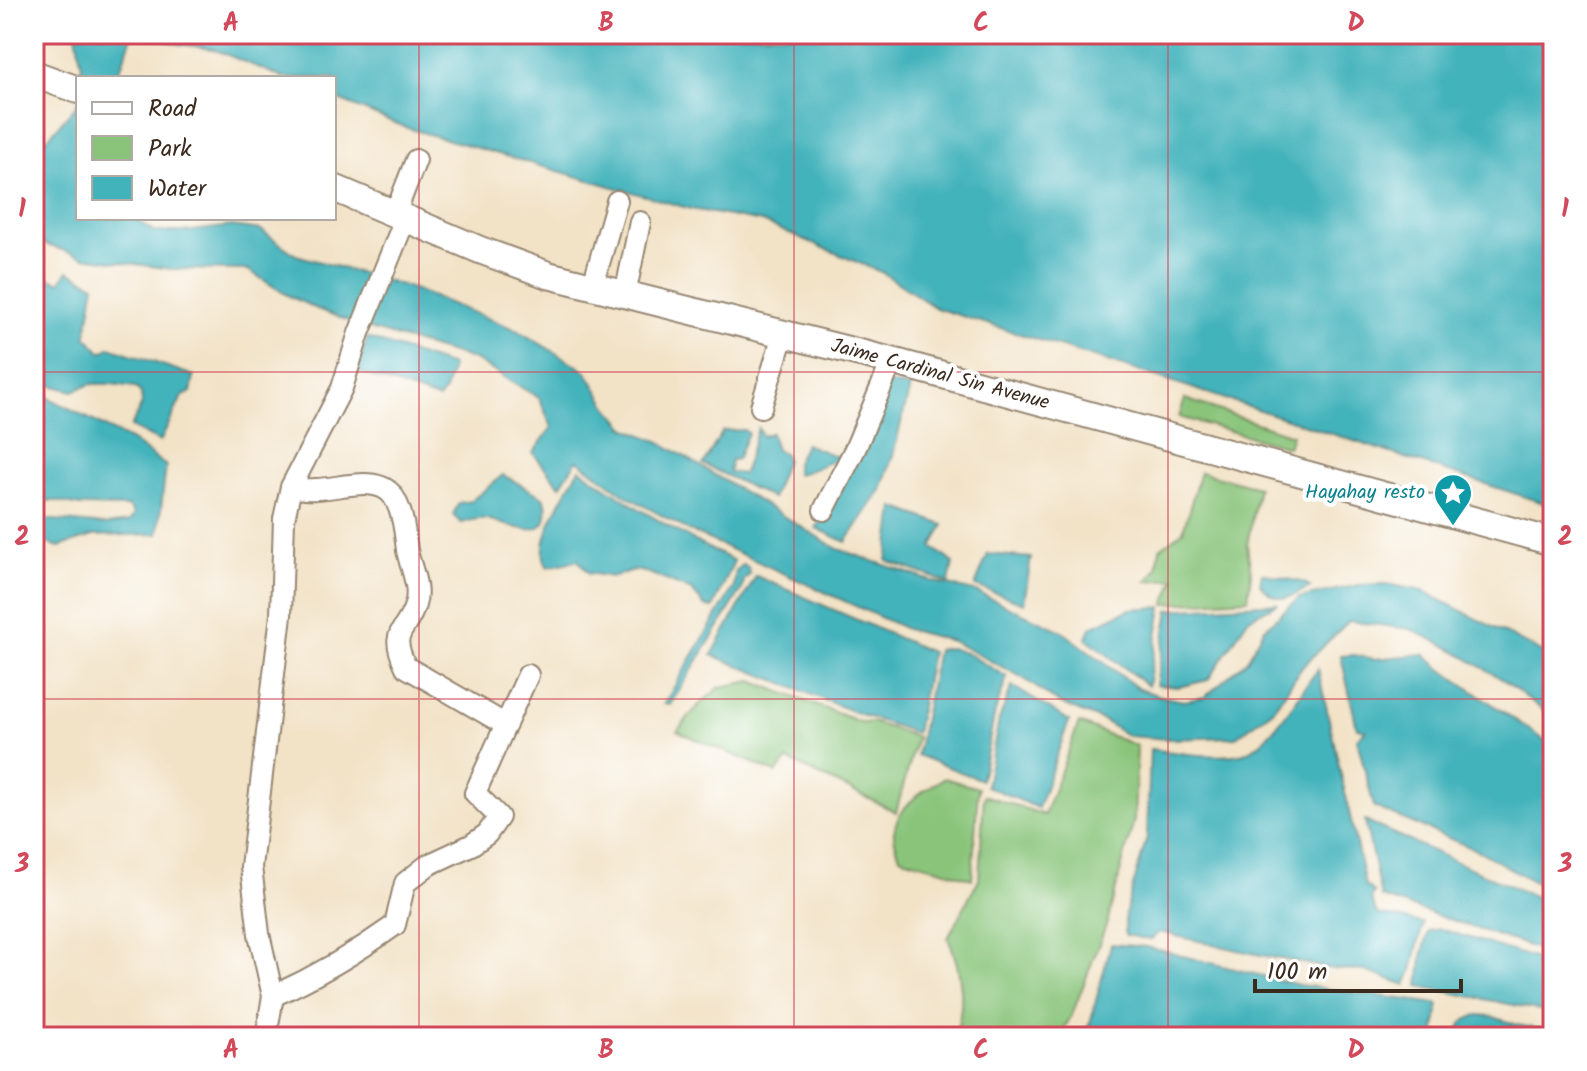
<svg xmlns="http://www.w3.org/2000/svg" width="1587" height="1071" font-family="Kalam,sans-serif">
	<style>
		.green { fill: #89c47a; stroke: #62774c; stroke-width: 2 }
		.water { fill: #42b2bb; stroke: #3e6e6c; stroke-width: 2 }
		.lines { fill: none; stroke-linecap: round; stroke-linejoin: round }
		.minor-casing { stroke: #968672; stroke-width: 24 }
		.major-casing { stroke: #968672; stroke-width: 30 }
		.minor { stroke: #fff; stroke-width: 20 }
		.major { stroke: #fff; stroke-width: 26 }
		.grid { fill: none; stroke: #d1495b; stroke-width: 2; stroke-opacity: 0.55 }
		.labels { text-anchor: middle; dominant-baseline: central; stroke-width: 8; stroke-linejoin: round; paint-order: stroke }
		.street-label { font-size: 20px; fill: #3b2a1e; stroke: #fff }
		.culture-label { font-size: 20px; fill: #0d838f; stroke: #fff; text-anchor: end }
		.neatline { fill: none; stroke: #d1495b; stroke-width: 3 }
		.grid-label { font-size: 26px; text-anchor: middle; font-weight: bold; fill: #d1495b }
	</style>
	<rect width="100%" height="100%" fill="#fff"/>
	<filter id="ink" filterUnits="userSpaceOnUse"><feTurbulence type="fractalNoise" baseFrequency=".0125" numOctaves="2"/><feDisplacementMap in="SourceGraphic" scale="16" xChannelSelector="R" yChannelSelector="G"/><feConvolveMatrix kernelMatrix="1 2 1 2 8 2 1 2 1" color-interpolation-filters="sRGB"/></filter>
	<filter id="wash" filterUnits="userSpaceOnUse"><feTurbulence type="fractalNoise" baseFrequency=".006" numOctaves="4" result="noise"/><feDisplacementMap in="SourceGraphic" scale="32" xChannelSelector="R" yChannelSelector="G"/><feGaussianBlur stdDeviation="1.8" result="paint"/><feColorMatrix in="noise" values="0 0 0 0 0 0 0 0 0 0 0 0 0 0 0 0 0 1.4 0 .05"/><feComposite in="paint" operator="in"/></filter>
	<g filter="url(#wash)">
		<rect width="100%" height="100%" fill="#f2e2c6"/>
		<path class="green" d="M1185 399 1292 435 1288 447 1179 417Z
			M1200 472 1258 487 1247 545 1251 573 1248 599 1165 604 1175 579 1147 581 1157 569 1160 548 1183 531Z
			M752 681 863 723 872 722 917 737 896 812 788 760 776 773 677 731 699 705 720 687Z
			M1079 723 1137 746 1134 820 1107 923 1072 1015 1059 1037H954C967 1007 961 967 948 938L979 879 984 795 1044 815Z
			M944 778 978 788 972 879 900 857C898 850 893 839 894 832 897 806 924 790 944 778Z"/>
		<path class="water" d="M76 34H133L117 78H84Z
			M138 34H1553V506L1152 375 936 308 883 273 762 222 691 209 407 128 334 98V78H284L213 49 179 44Z
			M78 103V218H134L155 232H183L232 226 261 230 296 255 405 286 517 330 586 371 608 407 626 428 660 442 838 549 931 581 974 591 1062 631 1139 689 1164 697 1184 701 1205 697 1247 660 1264 629 1299 598 1359 585 1386 584 1423 591 1553 658V718L1505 681 1448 647 1410 629 1349 621 1303 666 1273 710 1236 737 1168 739 1128 736 1104 721 1059 703 1020 676 952 641 906 629 688 530 625 495 577 460 560 486 533 453 552 427 539 398 473 359 373 330 317 309 287 295 248 270 172 269 84 257 47 245 34 235V149L47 139Z
			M68 271 95 285 86 336 102 353 110 347 194 376 191 392 182 397 160 442 131 427 142 404 141 393 135 387 112 384H91L73 391 34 381V321L46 277 60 282Z
			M367 338 452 366 445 391 438 399 358 372Z
			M882 383 910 387 893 455 881 490 846 542 816 528 838 497Z
			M34 390 132 441 166 466 158 534 93 536 59 547 34 539V518L106 525 129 522 134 514 129 507 80 506 56 501H39L34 506V445L41 410 34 404Z
			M758 428 762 436 771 433 776 450 784 453 786 460 772 498 703 464 723 431 744 430 748 433 737 459 731 460 729 472 743 474Z
			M805 444 843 459C823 461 815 472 796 474V463Z
			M580 469C630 505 678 534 734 561L713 608 705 606 692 591 649 573 634 570 612 577 589 573 578 560 548 567C531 546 567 490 580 469Z
			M503 475 543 497C547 503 547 507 546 515 543 543 502 522 486 519 478 518 469 521 461 523L453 514 459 503 471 501Z
			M894 507 944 525 932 547 953 563 949 583 887 561Z
			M988 554 1031 558 1024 603 975 586Z
			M742 565 748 567 750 574 744 580 742 589 670 705 664 704 734 587 736 571Z
			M1262 573 1305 583 1310 587C1288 599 1278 605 1260 584Z
			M756 576 931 652 916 733 857 713 712 655Z
			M1278 603 1249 618 1208 680 1178 687 1156 685 1169 610Z
			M1162 607 1148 686 1087 639 1091 627 1130 609Z
			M950 648 968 654 1007 677 995 712 981 780 917 755 937 650Z
			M1424 654 1441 669 1553 746V890L1545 888 1479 851 1374 807 1357 739 1366 730 1357 728 1341 656 1354 655 1374 659Z
			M1318 669 1365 885 1374 892 1371 899 1377 914 1423 923 1412 971 1406 985 1365 971 1333 969 1251 953 1159 932 1151 940 1125 935V915L1147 837 1150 749C1174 752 1221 760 1244 753 1269 746 1302 690 1318 669Z
			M1012 686 1069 721 1038 808 986 786 999 720Z
			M1365 821 1553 905V954L1381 897Z
			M1441 929 1553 964V1013L1419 986 1422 956 1429 931Z
			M1111 944 1147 947 1299 985 1439 1004 1434 1037H1082L1090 1023Z
			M1477 1015 1491 1016 1517 1025 1553 1031V1037H1454L1464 1021Z"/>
	</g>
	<g filter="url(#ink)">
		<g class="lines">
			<g class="minor-casing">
				<path id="minor" d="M395 214 416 160
					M592 288 617 201
					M625 295 640 222
					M761 407 784 332
					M291 487C299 488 308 490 316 489 338 489 378 474 393 496 403 511 405 533 407 550 410 567 421 587 415 605 406 635 388 629 406 667L506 725
					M824 510 856 447 892 361
					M273 996C317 976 356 953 395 925L405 883 428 865 471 845 487 834 499 817 475 793 528 675
					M266 1037 273 996 259 934 251 867 281 615 284 519 291 487 342 388 359 333 405 219"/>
			</g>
			<g class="major-casing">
				<path id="major" d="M34 74 78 90
					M334 188 480 250 548 275 892 361 1553 542"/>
			</g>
			<use href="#minor" class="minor"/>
			<use href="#major" class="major"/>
		</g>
	</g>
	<path class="grid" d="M419 34V1037M794 34V1037M1168 34V1037M34 372H1553M34 699H1553"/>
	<defs>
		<g id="sight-pin" transform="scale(2)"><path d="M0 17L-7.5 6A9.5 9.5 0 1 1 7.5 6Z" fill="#0f9aa8" stroke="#fff"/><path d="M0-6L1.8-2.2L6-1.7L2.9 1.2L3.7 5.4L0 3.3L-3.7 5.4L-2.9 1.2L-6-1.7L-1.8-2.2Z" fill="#fff"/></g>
	</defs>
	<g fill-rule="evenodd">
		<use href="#sight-pin" x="1453" y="493"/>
	</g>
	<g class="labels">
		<g class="street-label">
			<text transform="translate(940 375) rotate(15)">Jaime Cardinal Sin Avenue</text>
		</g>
		<g class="culture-label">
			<text x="1425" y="493">Hayahay resto</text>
		</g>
	</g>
	<rect width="1587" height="1071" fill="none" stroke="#fff" stroke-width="88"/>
	<rect x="76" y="76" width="260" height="144" fill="#ffffff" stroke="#b1aaa5" stroke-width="2"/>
	<rect x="92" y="102" width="40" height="12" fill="#ffffff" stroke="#b1aaa5" stroke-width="2"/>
	<text x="148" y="116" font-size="24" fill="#3b2a1e">Road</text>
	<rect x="92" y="136" width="40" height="24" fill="#89c47a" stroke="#b1aaa5" stroke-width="2"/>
	<text x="148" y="156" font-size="24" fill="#3b2a1e">Park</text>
	<rect x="92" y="176" width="40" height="24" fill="#42b2bb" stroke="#b1aaa5" stroke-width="2"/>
	<text x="148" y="196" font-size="24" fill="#3b2a1e">Water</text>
	<path d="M1255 979v12h206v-12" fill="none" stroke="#3b2a1e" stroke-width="4"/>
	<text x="1267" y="979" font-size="24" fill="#3b2a1e" stroke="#ffffff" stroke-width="6" paint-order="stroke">100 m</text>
	<rect x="44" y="44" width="1499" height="983" class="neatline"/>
	<g class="grid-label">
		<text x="231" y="31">A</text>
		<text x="606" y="31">B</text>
		<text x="981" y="31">C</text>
		<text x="1356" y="31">D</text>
		<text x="22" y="217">1</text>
		<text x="1565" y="217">1</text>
		<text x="22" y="545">2</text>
		<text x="1565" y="545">2</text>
		<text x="22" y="872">3</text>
		<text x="1565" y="872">3</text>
		<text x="231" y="1058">A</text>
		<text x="606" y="1058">B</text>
		<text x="981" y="1058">C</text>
		<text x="1356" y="1058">D</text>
	</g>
</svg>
